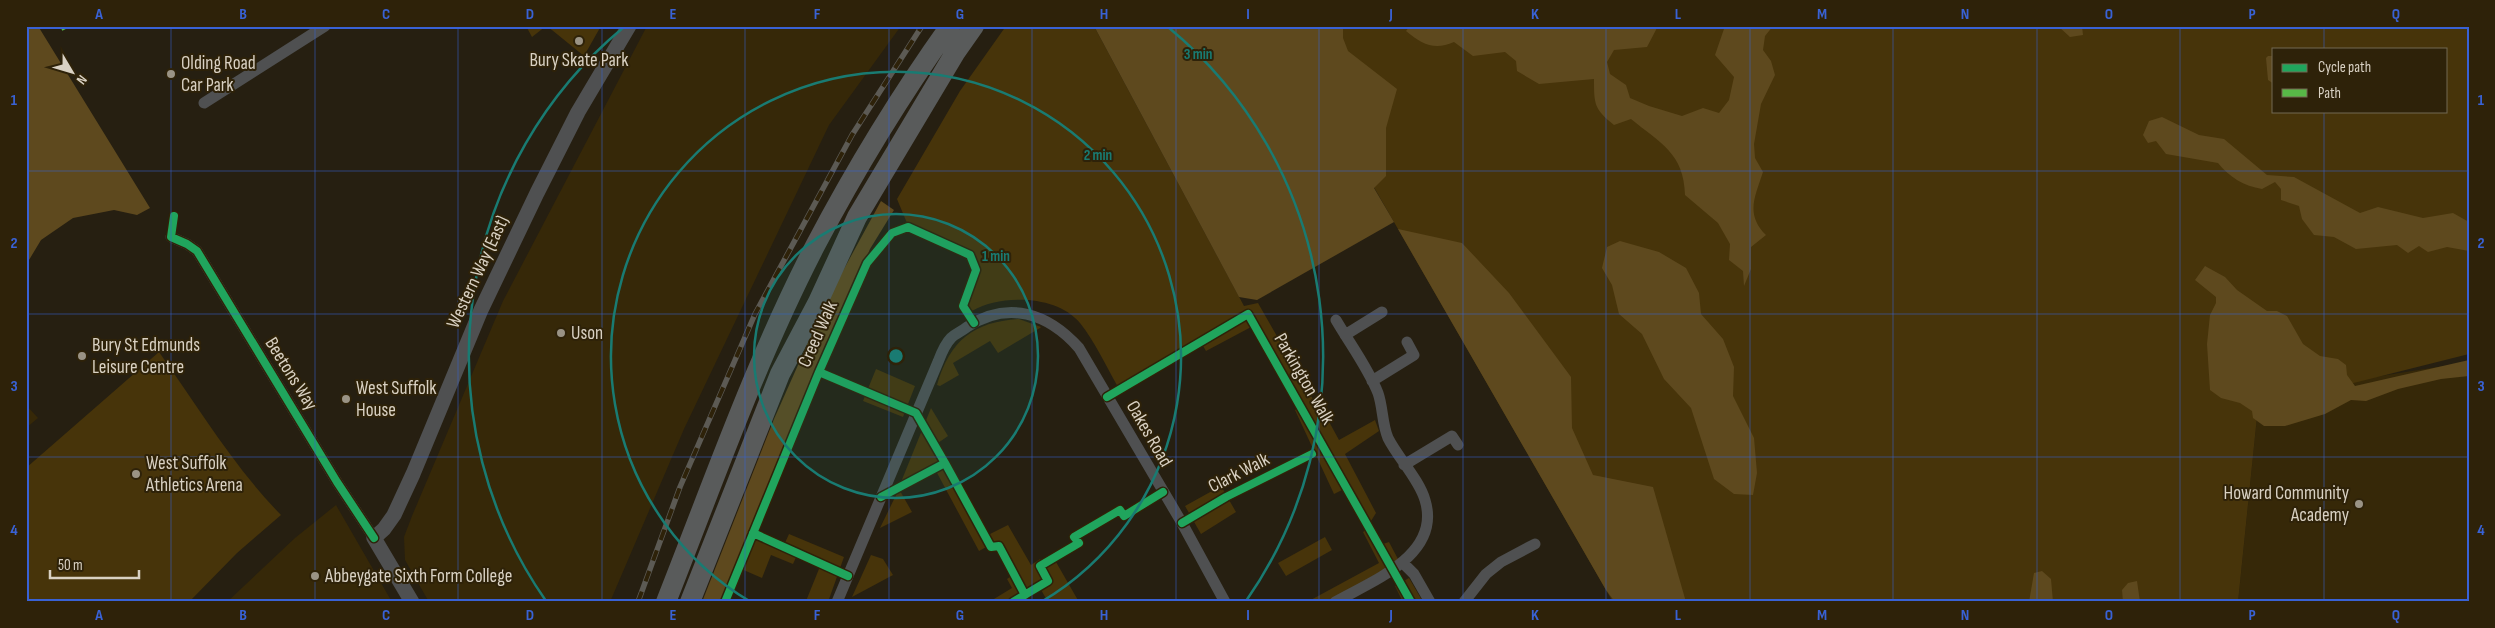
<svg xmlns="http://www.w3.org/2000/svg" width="2495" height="628" font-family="'Sofia Sans Condensed',sans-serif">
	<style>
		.built { fill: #362808 }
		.green { fill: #47340a; fill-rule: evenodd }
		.forest { fill: #5e491e }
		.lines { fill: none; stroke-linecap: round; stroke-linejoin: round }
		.minor { stroke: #4f5051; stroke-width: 11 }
		.tertiary { stroke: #4f5051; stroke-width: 15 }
		.trunk { stroke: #595b5b; stroke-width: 20 }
		.rail-casing { stroke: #5c5a54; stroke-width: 5.5 }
		.rail { stroke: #2e2209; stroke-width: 4; stroke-dasharray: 11; stroke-linecap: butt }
		.quiet { stroke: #58b947; stroke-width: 6; stroke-dasharray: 12 6; stroke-linecap: butt }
		.cycleway-casing { stroke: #2e2209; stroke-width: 11 }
		.cycleway { stroke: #20a55d; stroke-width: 8 }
		.grid { fill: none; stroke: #3962d5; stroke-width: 1; stroke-opacity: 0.55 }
		.ring { fill: none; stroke: #197b72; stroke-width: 2.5 }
		.poi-dot { fill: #9a9385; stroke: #2e2209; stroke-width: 2 }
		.labels { text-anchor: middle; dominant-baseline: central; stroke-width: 4; stroke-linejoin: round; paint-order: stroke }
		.poi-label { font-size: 19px; fill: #d9d1c3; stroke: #2e2209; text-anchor: start }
		.street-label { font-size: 19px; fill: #d9d1c3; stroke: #2e2209 }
		.centre { fill: #197b72; stroke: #2e2209; stroke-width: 2.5 }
		.ring-label { font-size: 15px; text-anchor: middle; font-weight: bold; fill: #197b72; stroke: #2e2209; stroke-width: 4; stroke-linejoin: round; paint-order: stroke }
		.neatline { fill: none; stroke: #3962d5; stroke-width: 2 }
		.grid-label { font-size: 16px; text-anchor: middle; font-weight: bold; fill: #3962d5 }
	</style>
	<rect width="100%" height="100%" fill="#261f11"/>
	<path class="built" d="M647 26H901L829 125 684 429 610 602H429L405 560 404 537 412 516 503 301Z
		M2469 362V602H2238L2258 407 2368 378Z
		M26 405 38 418 26 428Z
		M336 505 392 602H227L295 538Z"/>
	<path class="green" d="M526 26H546L532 37Z
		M547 26H601L584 56Z
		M1006 26H1094L1244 306 1258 303 1314 401 1318 402 1321 407 1339 440 1375 420 1379 431 1345 454 1376 513 1371 521 1383 544 1389 542 1399 561 1328 602H1307L1379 563 1363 532 1369 528 1346 488 1334 494 1295 410 1300 407 1253 326 1206 351 1199 339 1118 387C1106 366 1095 342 1080 323 1057 295 1001 294 972 311L966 302 977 270 973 253 907 223 897 199 960 91Z
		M1281 26H2469V354L2258 407 2238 602H1613ZM2274 49H2446V111H2274Z
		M1019 319 1041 327 1040 328 998 353 990 341 953 363 959 375 940 386 937 385C950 340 974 322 1019 319Z
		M159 352C198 407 234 467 281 515L237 553 189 602H26V468Z
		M876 369 915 386 903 417 863 401Z
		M931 408 948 436 938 443 988 535 1008 525 1031 565 1040 559 1045 568 1056 562 1079 602H1048L1040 588 1016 602H989L1012 588 1007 579 1014 574 998 547 992 548 990 545 979 551 936 471 899 487Z
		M1221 486 1236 512 1201 534 1185 506Z
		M899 489 912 512 880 528Z
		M755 532 784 545 789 534 844 557 828 602 806 601 821 564 798 553 793 564 771 555 762 578 739 568Z
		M1325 537 1332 550 1286 576 1278 563Z
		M871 555 883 559 893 575 852 597Z
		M1409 578 1423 602H1403L1395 586Z"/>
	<path class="forest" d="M26 26H38L150 208 137 215 114 210 73 218 41 240 26 265Z
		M1094 26H1343V38L1348 51 1397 89 1386 128V176L1374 188 1394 222 1257 300 1239 297Z
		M1410 26H1658L1647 47 1614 50 1607 62 1610 74 1626 85 1630 98 1649 106 1682 116 1703 108 1719 113 1729 100 1734 77 1715 55 1725 26H1773L1765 36 1763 50 1771 61 1775 75 1761 104 1754 144 1755 158 1763 172C1755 197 1745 214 1766 235L1751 247V269L1744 286 1743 271 1729 260 1730 244 1718 223 1685 195C1684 153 1660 143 1631 119L1614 125C1594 109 1594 104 1594 79L1539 84 1517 71 1516 61 1505 52 1473 56 1454 42C1434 51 1422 44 1406 31Z
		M2058 26H2082L2083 35 2070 37Z
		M2268 56H2274V84L2268 80 2266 58Z
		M2162 117 2199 135 2224 139 2267 175 2294 177 2360 213 2378 207 2423 218 2453 213 2469 222V251L2447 247 2428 252 2419 246 2408 253 2397 245 2356 249 2334 237 2314 235 2302 219 2299 206 2281 200V189L2275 182 2262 189C2244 186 2229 177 2218 163L2166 154 2156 141 2148 143 2143 135 2149 121Z
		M881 201 894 210 870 249 724 602H702L774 419 826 302Z
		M1398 229 1462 243 1509 293 1571 377 1572 428 1593 475 1653 487 1686 602H1615L1606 590Z
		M1620 241 1659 252 1686 268 1699 293 1701 314 1723 339 1734 367 1733 396 1754 438 1757 473 1753 495 1734 494 1714 479 1691 408 1664 379 1642 334 1619 314 1612 285 1602 268 1607 247Z
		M2205 266 2225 277 2237 290 2267 311H2277L2287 316 2303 344 2320 356 2338 359 2346 365 2347 375 2355 386 2469 360V376L2441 379 2398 389 2366 401 2351 400 2325 414 2285 426H2264L2253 418 2252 411 2240 403 2221 398 2210 390 2207 344 2210 315 2216 303V297L2195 280Z
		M2042 571 2051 579 2053 602H2029L2034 573Z
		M2137 581 2140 602H2123L2122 590 2128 583Z"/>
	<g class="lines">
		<path class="minor" d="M204 103 325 26
			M171 237 187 244 197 251 337 482 374 538
			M1345 335 1382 312
			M1372 381 1414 355 1407 342
			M1404 465 1452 436 1458 445
			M1403 563 1414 574 1430 602
			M837 602 938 362C941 354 945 344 951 338 955 334 962 331 967 327 1008 300 1048 313 1079 348L1182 523 1225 602
			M1335 602C1372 581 1442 555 1425 500 1419 479 1398 458 1388 438 1382 424 1383 407 1378 393 1368 368 1350 344 1336 320
			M1464 602 1486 574 1501 562 1535 544"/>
		<path class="tertiary" d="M412 602 374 538 384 529 394 515 413 474 481 310 537 193 578 112 629 26"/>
		<path class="trunk" d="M666 602C713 483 756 360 815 246 855 170 900 96 950 26
			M690 602 780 374 818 302 857 217 955 53 974 26"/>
		<g class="rail-casing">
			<path id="rail" d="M638 602 680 487 755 314 852 135 922 26"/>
		</g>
		<use href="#rail" class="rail"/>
		<path class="quiet" d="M61 28 65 26"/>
		<g class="cycleway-casing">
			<path id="cycleway" d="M174 216 171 237 187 244 197 251 337 482 374 538
				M819 372 916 413 945 463
				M1107 397 1248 314 1411 602
				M881 497 945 463 991 547 999 546 1025 595
				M1182 523 1226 497 1312 454
				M753 533 848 576
				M725 602 819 372 867 263 892 233 908 227 970 255 976 270 963 306 974 323
				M1013 602 1048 581 1040 566 1079 543 1074 537 1120 510 1124 516 1163 492"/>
		</g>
		<use href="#cycleway" class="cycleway"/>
	</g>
	<path class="grid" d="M171 26V602M315 26V602M458 26V602M602 26V602M745 26V602M889 26V602M1032 26V602M1176 26V602M1319 26V602M1463 26V602M1606 26V602M1750 26V602M1893 26V602M2037 26V602M2180 26V602M2324 26V49M2324 111V602M26 171H2469M26 314H2469M26 457H2469"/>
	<circle cx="896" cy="356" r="142" fill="#197b72" fill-opacity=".12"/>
	<g class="ring">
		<circle cx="896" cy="356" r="142"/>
		<path d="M751 602A285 285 0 1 1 1041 602"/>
		<path d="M546 601A427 427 0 0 1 624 27M1168 27A427 427 0 0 1 1246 601"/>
	</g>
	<g class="poi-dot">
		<circle cx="579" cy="41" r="5"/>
		<circle cx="171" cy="74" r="5"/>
		<circle cx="561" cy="333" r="5"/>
		<circle cx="82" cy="356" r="5"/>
		<circle cx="346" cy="399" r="5"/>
		<circle cx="136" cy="474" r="5"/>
		<circle cx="2359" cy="504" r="5"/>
		<circle cx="315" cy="576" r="5"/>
	</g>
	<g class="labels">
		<g class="poi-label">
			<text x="579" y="60" text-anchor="middle">Bury Skate Park</text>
			<text x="181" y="63">Olding Road<tspan x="181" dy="22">Car Park</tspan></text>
			<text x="571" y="333">Uson</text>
			<text x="92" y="345">Bury St Edmunds<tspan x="92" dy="22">Leisure Centre</tspan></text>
			<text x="356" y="388">West Suffolk<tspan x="356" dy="22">House</tspan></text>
			<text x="146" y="463">West Suffolk<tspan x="146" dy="22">Athletics Arena</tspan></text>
			<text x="2349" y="493" text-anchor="end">Howard Community<tspan x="2349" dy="22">Academy</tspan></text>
			<text x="325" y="576">Abbeygate Sixth Form College</text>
		</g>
		<g class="street-label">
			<text transform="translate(478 272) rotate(-65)">Western Way (East)</text>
			<text transform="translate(818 334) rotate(-66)">Creed Walk</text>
			<text transform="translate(291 374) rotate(58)">Beetons Way</text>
			<text transform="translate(1304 379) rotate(60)">Parkington Walk</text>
			<text transform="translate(1149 434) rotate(60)">Oakes Road</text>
			<text transform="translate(1239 473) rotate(-27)">Clark Walk</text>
		</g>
	</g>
	<circle cx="896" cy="356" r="8" class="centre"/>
	<g class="ring-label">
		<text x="1198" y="59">3 min</text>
		<text x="1098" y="160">2 min</text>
		<text x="996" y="261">1 min</text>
	</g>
	<rect width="2495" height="628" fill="none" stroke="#2e2209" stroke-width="55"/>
	<rect x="2272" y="48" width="175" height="65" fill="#2e2209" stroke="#726853"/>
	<rect x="2282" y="64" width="25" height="8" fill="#20a55d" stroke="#726853"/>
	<text x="2318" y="72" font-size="15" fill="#d9d1c3">Cycle path</text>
	<rect x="2282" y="89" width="25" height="8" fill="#58b947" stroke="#726853"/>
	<text x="2318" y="98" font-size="15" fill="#d9d1c3">Path</text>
	<g transform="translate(72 72) rotate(128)" stroke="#2e2209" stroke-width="4" paint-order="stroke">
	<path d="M0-4L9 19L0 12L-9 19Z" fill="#d9d1c3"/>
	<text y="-8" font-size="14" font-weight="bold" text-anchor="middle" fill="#d9d1c3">N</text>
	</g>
	<path d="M50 570v8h89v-8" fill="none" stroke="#d9d1c3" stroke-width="2.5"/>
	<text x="58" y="570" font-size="15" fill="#d9d1c3" stroke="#2e2209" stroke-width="4" paint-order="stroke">50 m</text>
	<rect x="28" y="28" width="2440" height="572" class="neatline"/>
	<g class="grid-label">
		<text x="99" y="19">A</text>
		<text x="243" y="19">B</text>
		<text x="386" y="19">C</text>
		<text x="530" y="19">D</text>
		<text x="673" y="19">E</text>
		<text x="817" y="19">F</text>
		<text x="960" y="19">G</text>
		<text x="1104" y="19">H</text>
		<text x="1248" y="19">I</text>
		<text x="1391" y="19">J</text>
		<text x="1535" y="19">K</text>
		<text x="1678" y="19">L</text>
		<text x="1822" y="19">M</text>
		<text x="1965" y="19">N</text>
		<text x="2109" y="19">O</text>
		<text x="2252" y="19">P</text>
		<text x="2396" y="19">Q</text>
		<text x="14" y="105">1</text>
		<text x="2481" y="105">1</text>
		<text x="14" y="248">2</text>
		<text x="2481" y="248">2</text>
		<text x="14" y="391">3</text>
		<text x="2481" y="391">3</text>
		<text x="14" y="535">4</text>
		<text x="2481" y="535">4</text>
		<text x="99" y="620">A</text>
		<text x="243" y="620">B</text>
		<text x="386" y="620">C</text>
		<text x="530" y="620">D</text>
		<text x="673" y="620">E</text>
		<text x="817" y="620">F</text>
		<text x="960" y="620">G</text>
		<text x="1104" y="620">H</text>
		<text x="1248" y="620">I</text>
		<text x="1391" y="620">J</text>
		<text x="1535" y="620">K</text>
		<text x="1678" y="620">L</text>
		<text x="1822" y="620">M</text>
		<text x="1965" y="620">N</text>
		<text x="2109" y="620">O</text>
		<text x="2252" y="620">P</text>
		<text x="2396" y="620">Q</text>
	</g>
</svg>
